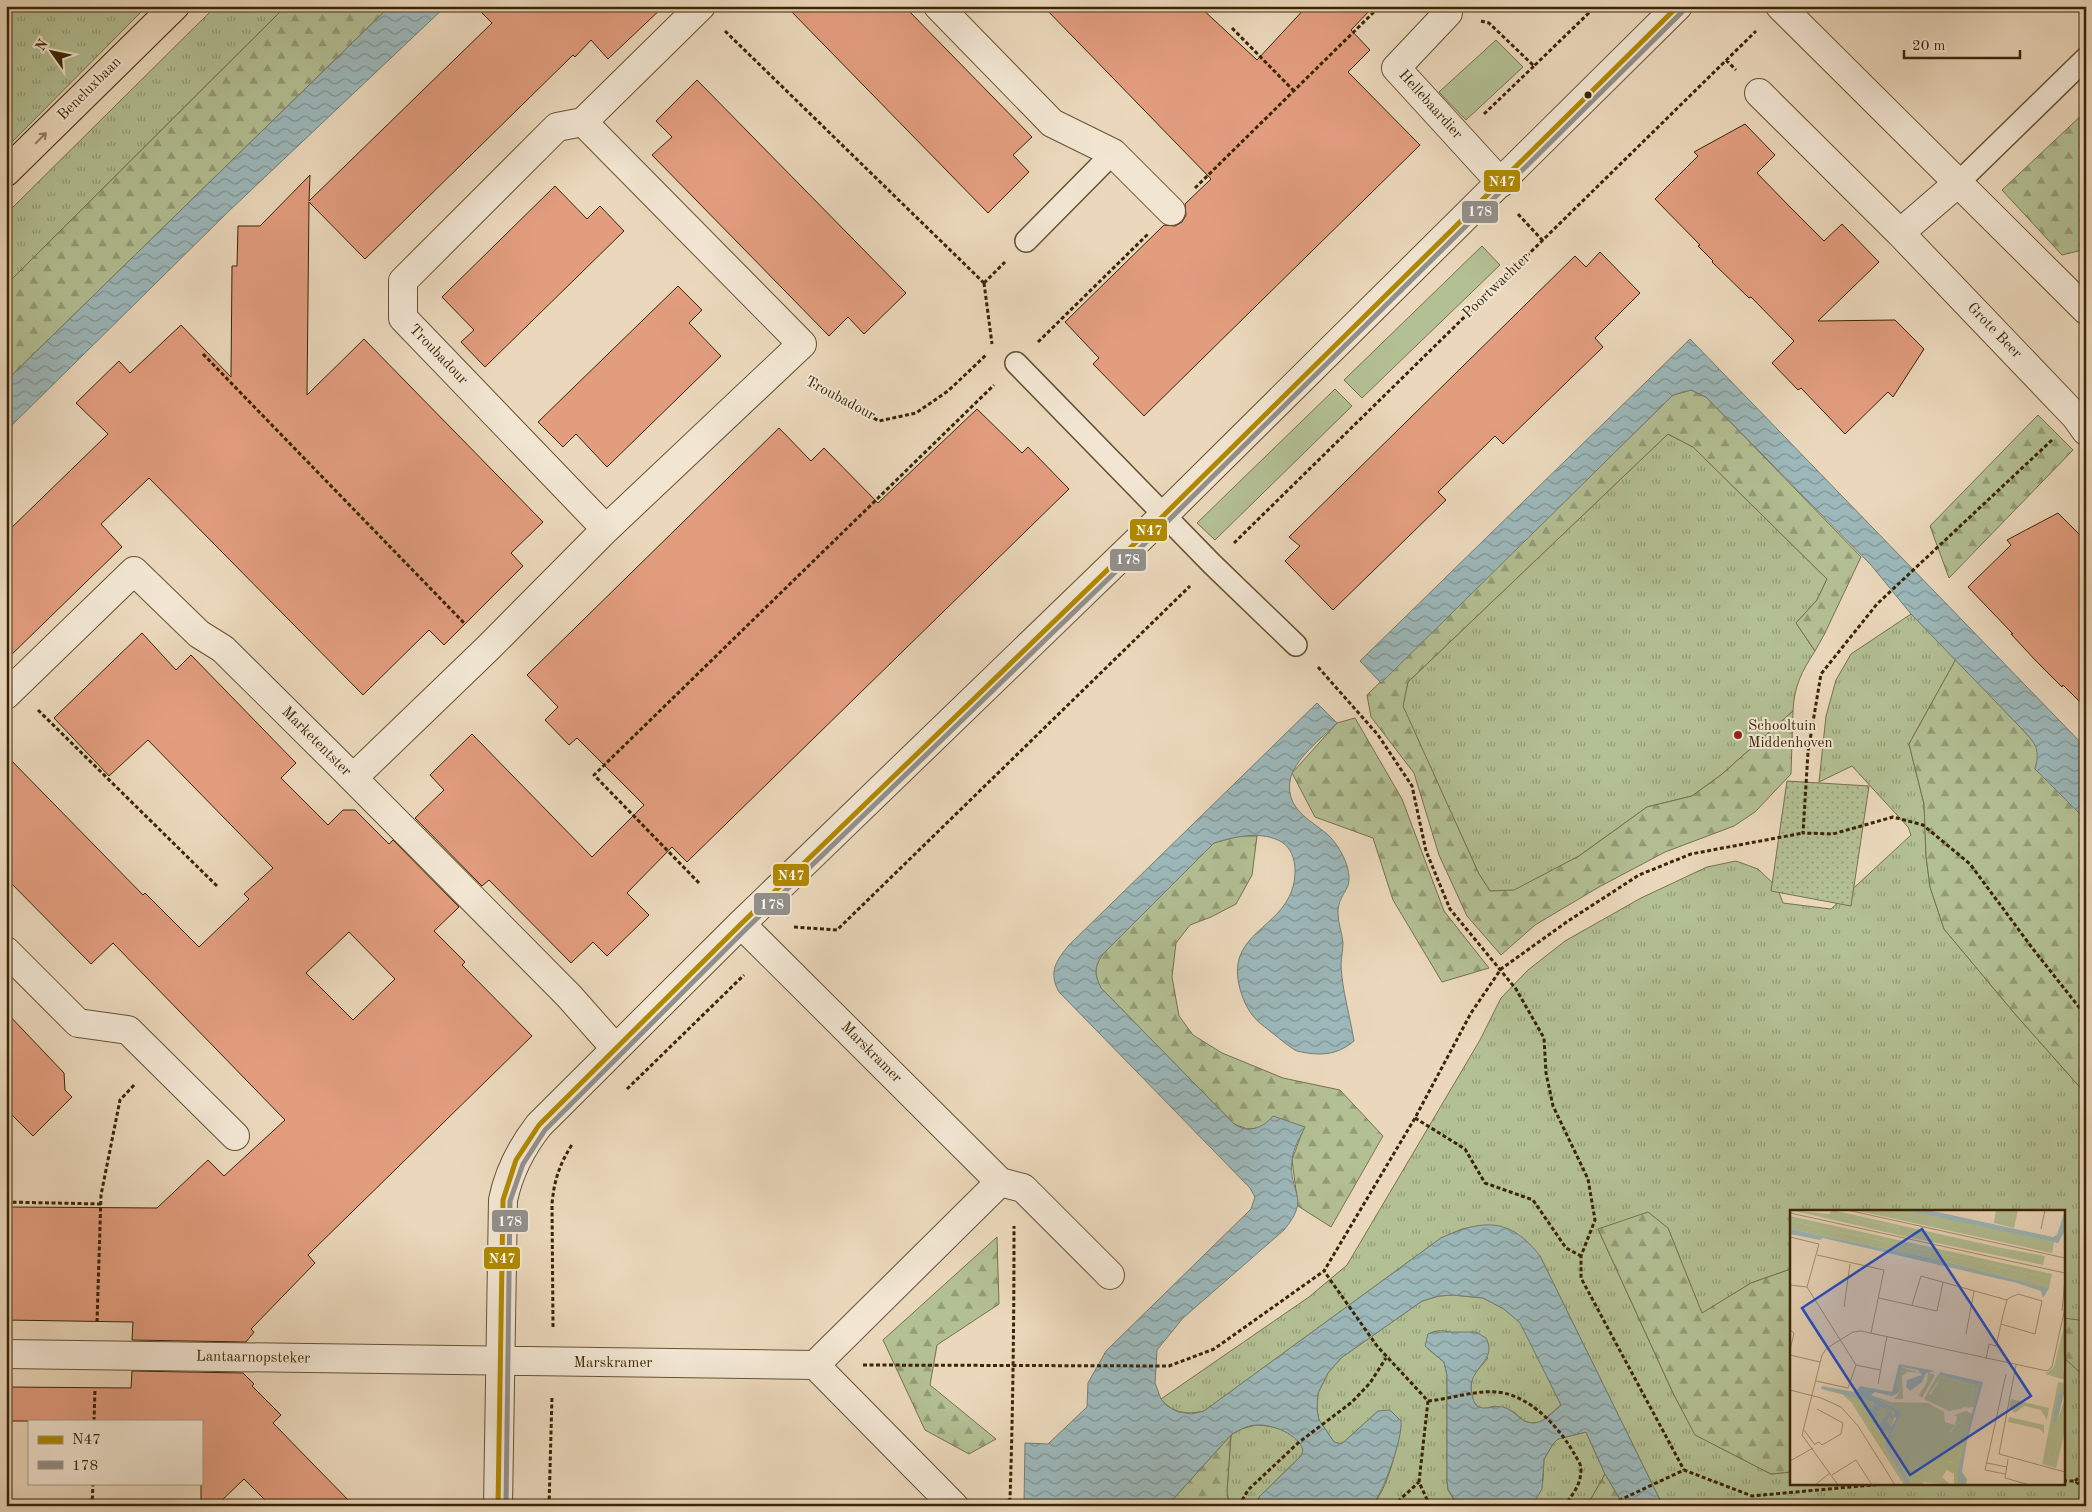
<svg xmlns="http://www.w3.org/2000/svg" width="2092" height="1512" font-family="'Old Standard TT',serif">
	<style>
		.grass { fill: url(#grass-tufts); stroke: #76724c; fill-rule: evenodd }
		.forest { fill: url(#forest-firs); stroke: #76724c }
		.park { fill: url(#park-dots); stroke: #76724c }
		.garden { fill: #b3c094; stroke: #76724c }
		.water { fill: url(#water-waves); stroke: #757d71 }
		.building { fill: #e29d7f; stroke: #3a2504; fill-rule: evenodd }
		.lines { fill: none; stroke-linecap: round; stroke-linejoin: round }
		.lane-casing { stroke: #665232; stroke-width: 24 }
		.street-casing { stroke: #665232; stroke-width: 30 }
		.primary-casing { stroke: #3a2504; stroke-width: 30 }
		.path { stroke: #3a2504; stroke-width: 3; stroke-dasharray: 4 2.5; stroke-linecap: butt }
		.lane { stroke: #f2e6d3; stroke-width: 21 }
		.street { stroke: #f2e6d3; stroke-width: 28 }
		.primary { stroke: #ebd8bc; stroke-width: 28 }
		.bus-1-casing { stroke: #f2e6d3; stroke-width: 9 }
		.bus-2-casing { stroke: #f2e6d3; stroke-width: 9 }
		.bus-1 { stroke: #b08902; stroke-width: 5 }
		.bus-2 { stroke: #92908c; stroke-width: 5 }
		.oneway { stroke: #927e60 }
		.bus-dot { fill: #3a2504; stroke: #f2e6d3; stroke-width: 2 }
		.poi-dot { fill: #8f2418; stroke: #f2e6d3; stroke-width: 2 }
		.labels { text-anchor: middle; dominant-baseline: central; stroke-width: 4; stroke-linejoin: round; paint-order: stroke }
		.street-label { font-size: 15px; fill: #3a2504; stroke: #f2e6d3 }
		.poi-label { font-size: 15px; fill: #3a2504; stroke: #f2e6d3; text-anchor: start }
		.inset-road { fill: none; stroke: #a49072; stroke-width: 1 }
		.view { fill: #1d4ed8; fill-opacity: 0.15; stroke: #1d4ed8; stroke-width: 2.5 }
		.inset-edge { fill: none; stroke: #3a2504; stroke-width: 2.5 }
		.line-badge { stroke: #f2e6d3; stroke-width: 2 }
		.badge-label { font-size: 14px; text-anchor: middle; font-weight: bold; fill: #fff }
	</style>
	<defs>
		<pattern id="grass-tufts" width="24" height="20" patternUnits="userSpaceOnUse" patternTransform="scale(1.25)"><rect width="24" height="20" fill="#b3c094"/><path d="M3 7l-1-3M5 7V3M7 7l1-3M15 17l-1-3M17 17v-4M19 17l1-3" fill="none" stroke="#939c77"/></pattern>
		<pattern id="forest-firs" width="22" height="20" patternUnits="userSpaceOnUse" patternTransform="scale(1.25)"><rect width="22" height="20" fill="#b3c094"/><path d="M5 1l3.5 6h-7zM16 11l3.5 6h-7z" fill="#939c77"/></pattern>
		<pattern id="park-dots" width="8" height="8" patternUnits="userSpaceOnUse" patternTransform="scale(1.25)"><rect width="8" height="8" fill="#b3c094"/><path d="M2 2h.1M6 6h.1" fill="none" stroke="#939c77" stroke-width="1.8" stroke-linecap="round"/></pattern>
		<pattern id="water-waves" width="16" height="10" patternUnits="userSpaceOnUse" patternTransform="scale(1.25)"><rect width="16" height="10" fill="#9cb8ba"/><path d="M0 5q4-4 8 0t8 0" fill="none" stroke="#809595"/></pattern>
	</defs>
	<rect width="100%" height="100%" fill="#ebd8bc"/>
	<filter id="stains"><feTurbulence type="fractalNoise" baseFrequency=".004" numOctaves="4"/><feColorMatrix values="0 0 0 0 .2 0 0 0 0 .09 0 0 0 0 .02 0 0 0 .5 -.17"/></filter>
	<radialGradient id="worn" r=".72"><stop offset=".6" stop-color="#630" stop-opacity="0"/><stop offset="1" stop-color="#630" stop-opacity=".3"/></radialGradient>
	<path class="grass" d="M6 6H147L6 148Z
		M216 6H286L6 285V214Z
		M1668 434 1693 447 1827 579 1817 600 1796 623 1815 651C1802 671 1794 686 1793 711L1721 775 1692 796 1647 807 1579 856 1514 891H1490L1479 874 1402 706 1408 682Z
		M1911 614 1956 659 1909 744 1924 804 1926 856 1930 887 1944 929 2015 1014 2086 1094V1506H1663L1540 1256 1478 1226 1462 1229 1441 1238 1204 1411C1186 1415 1173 1413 1161 1399L1309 1297 1347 1265 1480 1040 1501 998 1528 970 1565 941 1641 898 1707 867 1736 861 1758 869 1777 887 1783 903 1831 909 1911 835 1908 827 1852 766 1819 782 1826 716 1836 680 1851 654ZM1791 1211H2063V1483H1791V1472L1771 1474 1696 1435 1673 1393 1598 1229 1668 1228 1702 1314 1751 1283 1791 1269Z
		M1453 1295 1483 1298 1504 1309 1521 1323 1561 1405 1541 1422 1531 1423 1524 1421 1514 1412 1495 1406 1483 1409 1478 1407 1473 1401 1471 1388 1472 1377 1488 1358C1471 1346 1451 1322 1428 1334V1349L1444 1362 1447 1375V1480L1448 1490 1458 1506H1372C1389 1486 1396 1451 1401 1425L1378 1411 1345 1441 1341 1444 1334 1442 1319 1420 1317 1410 1318 1393 1328 1373 1341 1358 1422 1301 1439 1296Z
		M1256 1425C1272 1425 1304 1433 1303 1454L1263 1493 1259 1497 1258 1506H1229L1227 1491 1231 1435 1241 1429Z
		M1586 1432 1605 1474 1587 1506H1532L1543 1480 1544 1459 1553 1444 1558 1439Z"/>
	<path class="forest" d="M286 6H390L6 381V285Z
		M2086 111V249L2062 255 2002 190Z
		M1691 390 1706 397 1861 557 1824 635 1815 651 1796 623 1817 600 1827 579 1693 447 1668 434 1408 682 1403 706 1479 874 1490 891 1514 890 1579 856 1647 807 1692 796 1721 775 1793 711 1791 774 1755 812 1734 826 1665 852 1599 887 1535 925 1501 955 1467 916 1439 855 1414 773 1371 717 1367 695 1673 395Z
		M2038 415 2073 450 1949 578 1930 526Z
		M1956 659 2036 744 2039 754 2035 769 2086 820V1094L2015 1014 1944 929 1930 887 1926 856 1924 804 1909 744Z
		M1355 718 1402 799 1444 911 1489 968 1442 982 1393 900 1373 838 1315 817 1292 773 1337 723Z
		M1239 836H1257L1252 875 1236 904 1211 917 1190 925 1176 943 1172 977 1179 1016 1193 1035 1222 1053 1283 1078 1340 1090 1383 1136 1331 1227 1298 1206 1292 1160 1304 1127 1268 1123 1259 1128 1247 1129 1234 1124 1101 988C1094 974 1094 967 1103 954L1214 843Z
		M1648 1212 1668 1228 1702 1313 1751 1283 1791 1269V1472L1771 1474 1695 1435 1673 1393 1598 1229Z
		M997 1237 999 1304 937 1345 930 1385 996 1439 969 1454 925 1430 883 1340Z
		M2063 1318 2086 1321V1436L2081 1442 2084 1376 2063 1357Z
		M1231 1435 1227 1491 1229 1506H1167Z
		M1605 1474 1624 1506H1587Z"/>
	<path class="park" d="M1787 781 1869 786 1851 906 1771 891Z"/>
	<path class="garden" d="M1496 40 1523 67 1466 120 1439 92Z
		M1482 246 1500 265 1362 398 1344 380Z
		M1335 389 1352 406 1215 540 1197 523Z"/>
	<path class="water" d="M390 6H446L229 211 6 431V381Z
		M1690 339 2086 748V820L2035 769C2041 747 2034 742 2020 727L1911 614 1871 565 1706 397 1691 390 1673 395 1381 683 1360 661Z
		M1317 703 1337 723C1322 738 1293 760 1290 781 1286 809 1309 819 1327 834 1335 841 1342 852 1346 863 1356 892 1338 890 1338 913 1338 923 1342 932 1343 943 1343 950 1341 958 1341 965 1342 990 1350 1016 1354 1041 1336 1056 1319 1056 1297 1051 1291 1049 1268 1029 1261 1024 1250 1015 1244 1003 1240 989 1226 938 1272 931 1289 897 1298 880 1299 849 1278 840 1258 831 1233 837 1214 843L1103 954C1094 967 1094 974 1101 988L1234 1124C1248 1134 1263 1128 1273 1116L1305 1127C1300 1137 1293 1149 1292 1160 1288 1194 1312 1196 1284 1230L1183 1318 1157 1350 1155 1383 1161 1399 1167 1406 1178 1412 1192 1414 1204 1411 1441 1238C1483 1219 1510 1217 1540 1256L1663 1506H1624L1605 1474 1586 1432 1558 1439 1553 1444 1544 1459 1542 1489 1532 1506H1458L1448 1489 1447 1480V1375L1444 1362 1425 1346 1428 1334 1434 1332H1476L1486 1338C1498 1360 1470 1367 1471 1389 1472 1394 1473 1403 1477 1406 1484 1411 1495 1405 1503 1407 1515 1410 1520 1423 1533 1423 1544 1423 1553 1412 1561 1405L1520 1323 1504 1309 1483 1298 1453 1295 1439 1296 1422 1301 1341 1358 1328 1373 1318 1393 1317 1410 1319 1420 1334 1442 1341 1444 1345 1441 1378 1411 1390 1410 1401 1421C1403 1438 1383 1493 1372 1506H1258L1259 1497 1301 1456 1303 1450C1298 1434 1272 1424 1257 1425 1247 1425 1239 1430 1231 1435L1167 1506H1037L1024 1503 1025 1443 1048 1444 1087 1407 1088 1383 1106 1351 1251 1209 1255 1197 1250 1188 1059 992C1048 972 1056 961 1069 945Z"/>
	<path class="building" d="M475 6H664L608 59 591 40 575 57 573 55 365 259 309 202 307 395 364 339 543 522 511 553 523 566 444 645 429 630 363 695 149 478 101 524 122 547 6 660V533L108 434 76 403 119 361 130 373 181 325 231 377 232 266H237L238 226H260L310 175 309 201 492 23Z
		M786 6H904L1032 137 1013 155 1029 172 988 213Z
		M1043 6H1199L1257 60 1307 6H1374L1351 30 1370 50 1348 72 1420 145 1144 416 1093 364 1099 358 1065 322 1164 225 1175 226 1182 222 1186 215 1185 204 1211 179Z
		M697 80 906 293 864 334 848 317 829 336 652 155 672 137 656 121Z
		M1745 124 1775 155 1757 173 1790 207 1824 241 1842 224 1879 262 1818 321 1895 320 1924 349 1893 397 1888 392 1845 434 1801 388 1798 390 1772 363 1794 341 1751 297 1749 298 1712 262 1713 261 1698 246 1700 245 1655 199 1698 156 1694 152Z
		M555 186 587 219 600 206 624 231 485 367 461 342 474 330 442 297Z
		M1600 252 1640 293 1595 338 1603 347 1503 444 1495 436 1438 492 1446 500 1333 610 1285 561 1300 546 1289 537 1575 256 1586 267Z
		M678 286 702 310 689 323 721 356 607 467 576 434 563 447 538 422Z
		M977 409 1022 453 1028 447 1069 489 687 862 672 847 627 893 649 915 607 956 593 942 571 963 489 880 482 886 415 818 444 790 430 775 472 734 592 857 644 805 577 738 569 745 545 720 558 707 527 675 779 428 811 461 824 448 878 503Z
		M2058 513 2084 539 2083 615 2086 613V708L2063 685 2062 687 2036 661 2011 634H2013L1968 587 2011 545 2007 540Z
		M142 633 176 670 191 655 296 763 281 778 328 825 343 810H355L389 844 393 840 459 907 434 931 465 962 462 965 532 1036 308 1255 315 1263 251 1329 254 1332 246 1342 132 1340 133 1322 6 1320V1265H10V1207L157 1208 208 1160 224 1176 285 1120 113 943 91 964 6 878V755L143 895 145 893 199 947 249 899 244 894 273 868 148 740 109 776 54 718ZM349 932 395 979 353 1020 306 973Z
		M6 1012 64 1073 65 1090 72 1097 33 1136 6 1109Z
		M132 1371 243 1373 254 1384 252 1386 281 1415 273 1423 354 1506H271L244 1479 216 1506H201V1421H6V1387L131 1388Z"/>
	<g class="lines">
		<g class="lane-casing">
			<path id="lane" d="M1959 182 2086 58
				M1026 241 1113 153
				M1016 363 1212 564 1296 645"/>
		</g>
		<g class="street-casing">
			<path id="street" d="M938 6 1052 123 1113 153 1171 211
				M1442 6 1448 13 1396 68 1501 183
				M1780 6 2086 310
				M1759 93 1900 233 2076 417 2086 431
				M1900 233 1959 182
				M606 529 403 318V281L557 127 583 122 701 6
				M6 695 134 571 199 634 223 649 340 765 569 996 615 1048
				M353 778 488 648 606 529 802 344 583 122
				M741 924 1000 1182 1023 1188 1110 1275
				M6 951 78 1023 128 1030 235 1136
				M6 1354 815 1365 954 1506
				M815 1365 1000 1182
				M498 1506 503 1200C509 1171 521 1148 539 1125L741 924 1160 519 1678 6"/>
		</g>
		<g class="primary-casing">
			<path id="primary" d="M6 172 175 6"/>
		</g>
		<path class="path" d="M1481 21 1489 23 1534 66 1596 6
			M1232 28 1294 91
			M725 31 984 283
			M1726 60 1736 70
			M1484 114 1534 66
			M1195 188 1380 6
			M1518 214 1543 241
			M984 283 992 344
			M984 283 1005 262
			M1038 342 1148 234
			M203 354 465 624
			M811 384 879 421 916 413 948 391 986 355
			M2052 440 1877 604 1821 674 1808 752 1803 833 1833 834 1893 817 1923 825 1970 864 2033 949 2086 1016
			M1234 543 1756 31
			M1318 667 1378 735 1412 786 1426 851 1450 909 1516 989 1544 1038 1546 1073 1553 1106 1588 1179 1595 1220 1581 1256V1278L1684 1470
			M38 710 218 887
			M699 883 594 775 994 385
			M794 927 837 930 1190 586
			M627 1089 744 975
			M1415 1118 1465 1149 1485 1183 1533 1200 1566 1248 1581 1256
			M6 1202 101 1204
			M97 1322 101 1195 120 1100 135 1084
			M553 1327 552 1204C554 1180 560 1163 573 1143
			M863 1365 1169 1366 1214 1349 1324 1271
			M1428 1401C1451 1399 1475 1390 1497 1392 1530 1395 1560 1428 1575 1455 1577 1459 1581 1464 1581 1469 1581 1485 1573 1494 1564 1506
			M94 1421 95 1389
			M2063 1481H2075L2086 1490
			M2075 1481 2086 1472
			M92 1506 93 1483
			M549 1506 552 1396
			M1004 1506 1010 1499C1013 1408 1014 1318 1014 1226
			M1239 1506 1248 1490 1298 1443 1352 1402 1370 1383 1386 1358
			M1393 1506 1419 1482
			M1430 1506 1419 1482 1428 1401 1377 1346 1324 1271 1415 1118 1471 1013 1501 969 1568 921 1639 875 1691 854 1803 833
			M1607 1506 1684 1470 1752 1496 1894 1483"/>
		<use href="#lane" class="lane"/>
		<use href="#street" class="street"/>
		<use href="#primary" class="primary"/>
		<g class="bus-1-casing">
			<path id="bus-1" d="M498 1506 503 1200 516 1160 539 1125 741 924 1160 519 1678 6"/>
		</g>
		<g class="bus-2-casing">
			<path id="bus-2" d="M506 1506 510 1201 523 1164 545 1130 746 929 1165 524 1683 11"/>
		</g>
		<use href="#bus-1" class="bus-1"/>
		<use href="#bus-2" class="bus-2"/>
	</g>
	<defs><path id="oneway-shaft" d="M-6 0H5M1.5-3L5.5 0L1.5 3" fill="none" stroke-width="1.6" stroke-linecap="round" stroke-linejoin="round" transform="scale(1.25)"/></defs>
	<use class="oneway" href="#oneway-shaft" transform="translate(41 138) rotate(-45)"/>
	<circle class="bus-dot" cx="1588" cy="95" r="4.5"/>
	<circle class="poi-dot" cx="1738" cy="735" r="5"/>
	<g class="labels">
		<g class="street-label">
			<text transform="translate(90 89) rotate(-45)">Beneluxbaan</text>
			<text transform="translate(1430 105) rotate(48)">Hellebaardier</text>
			<text transform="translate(1497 286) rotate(-44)">Poortwachter</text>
			<text transform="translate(1994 331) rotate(46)">Grote Beer</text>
			<text transform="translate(438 355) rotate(46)">Troubadour</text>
			<text transform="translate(840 399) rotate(28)">Troubadour</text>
			<text transform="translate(316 742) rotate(45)">Marketentster</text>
			<text transform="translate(871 1053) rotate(45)">Marskramer</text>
			<text transform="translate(253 1358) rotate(1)">Lantaarnopsteker</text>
			<text x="613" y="1363">Marskramer</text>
		</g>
		<g class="poi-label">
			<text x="1748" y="726">Schooltuin<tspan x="1748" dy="17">Middenhoven</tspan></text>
		</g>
	</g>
	<g transform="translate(1790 1210)">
		<rect width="275" height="275" fill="#ebd8bc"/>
		<path d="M0 0 39 4 42 0 212 38 210 46 108 25 109 18 67 9 66 15ZM0 6 262 64 261 68 0 11ZM275 112 273 160 275 170 255 164 264 157ZM151 167 184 175 181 195 169 199 140 186ZM268 172 275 173V179L268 185 267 212 275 188V201L265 246 261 250H253ZM81 185 101 192 138 193 154 202 155 212 165 215 167 207 164 205 176 201 183 204 181 210H172L159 222 158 252 163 251 170 256 168 275H164V264L157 260 152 267 161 275 133 272 134 275H122L98 233 112 202ZM82 192 85 197 78 203 82 206 92 205 86 200 90 197 102 200 106 205 101 217 97 210 101 208 99 205 88 214 90 219 100 220 98 224 88 220 74 201Z" fill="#b3c094"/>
		<path d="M64 0H116L190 15 264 32 262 43ZM67 9 109 18 108 25 66 15ZM0 11 261 68 259 78 145 49 0 19ZM212 38 255 46 253 55 210 46ZM111 157 131 163 118 162 112 166 113 189H104L110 182 107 176ZM138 162 145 165 132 188 129 185 137 172ZM148 164 189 174 184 197 175 198 181 195 184 175 151 167 139 184 169 199 159 201 134 189ZM51 183 82 192 74 201 86 210 88 221 98 224 94 236 117 275H114L61 192ZM221 189 259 198 257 210 251 200 234 196 225 203 219 197ZM275 201V220L266 258 252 254 253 250H261L265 246ZM219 207 254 215V224L250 219 218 212ZM117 210 121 214 116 223 126 231 124 244 118 242 114 246 107 237 106 229ZM172 210H181L170 256 163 251 155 252 153 245 159 223Z" fill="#b3c094"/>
		<path d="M206 0H228L224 18 204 13Z" fill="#b3c094"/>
		<path d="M116 0H138L263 27 267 25 275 0V21L268 33ZM0 19 145 49 259 78 253 88 251 81 227 73 33 28 30 30 0 24ZM109 154 145 161 136 163 132 172 120 181 116 177 117 170 132 165 128 160 112 157 107 176 110 182 102 186 85 182 81 185 112 202 98 233 122 275H117L94 236 100 220H91L88 215 100 202 103 207 97 210 101 217 106 209 104 201 90 197 87 201 92 205 83 207 77 199 84 198 83 192 31 179 32 176 65 182 70 176 102 182ZM150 162 193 172 177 231 172 262 177 269 176 275H168V260L189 175 150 165ZM275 179 267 212 263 211 268 185Z" fill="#9cb8ba"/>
		<path class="inset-road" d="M57 0 275 48M0 3 275 63M251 19 255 0M0 27 29 34 17 77M27 45 94 60 81 123M0 75 17 77M17 77 66 155 58 178 26 171M89 88 147 101 153 72M122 95 131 66 217 90M54 97 60 54M272 101 275 69M0 120 4 123 0 140M176 124 184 81M0 145 30 152M196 149 199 134 206 136 213 105 217 90 219 88 228 84 252 91 245 124 211 114M66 155 90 160M226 155 209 244 275 262M88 174 97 126M0 180 31 188 51 197 68 216 105 275M14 220 25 235M25 234 29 232 32 235 51 224 53 213 27 199M218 249 215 268 240 275M0 251 23 238M197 253 217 257M215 264 195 260 216 164M42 265 66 250 82 275M25 275 40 263M48 275 12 225 32 145 37 138 63 122 71 121 257 161 262 157 275 98"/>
		<path class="view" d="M132 19 241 186 120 265 12 98Z"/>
		<rect width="275" height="275" class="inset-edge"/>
	</g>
	<g class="line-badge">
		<rect x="1483" y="169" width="38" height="24" rx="5" fill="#b08902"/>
		<rect x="1461" y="200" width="38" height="24" rx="5" fill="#92908c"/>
		<rect x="1129" y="518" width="39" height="24" rx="5" fill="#b08902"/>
		<rect x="1109" y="548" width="38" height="24" rx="5" fill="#92908c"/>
		<rect x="772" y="863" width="38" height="24" rx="5" fill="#b08902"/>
		<rect x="753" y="892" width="38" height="24" rx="5" fill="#92908c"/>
		<rect x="491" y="1209" width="38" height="24" rx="5" fill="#92908c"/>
		<rect x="483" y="1246" width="38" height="24" rx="5" fill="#b08902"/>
	</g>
	<g class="badge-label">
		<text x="1502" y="186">N47</text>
		<text x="1480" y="216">178</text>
		<text x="1149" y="535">N47</text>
		<text x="1128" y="564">178</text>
		<text x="791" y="880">N47</text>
		<text x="772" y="909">178</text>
		<text x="510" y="1226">178</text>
		<text x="502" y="1263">N47</text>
	</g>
	<rect width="2092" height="1512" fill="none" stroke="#ebd8bc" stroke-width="25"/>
	<rect x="8" y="8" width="2077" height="1497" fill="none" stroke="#3a2504" stroke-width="2.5"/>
	<rect x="12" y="12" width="2067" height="1487" fill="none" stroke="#3a2504"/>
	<rect x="28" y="1420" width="175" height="65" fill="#f2e6d3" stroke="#a89980"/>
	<rect x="38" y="1436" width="25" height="8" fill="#b08902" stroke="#a89980"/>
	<text x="72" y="1444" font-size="15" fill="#3a2504">N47</text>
	<rect x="38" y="1461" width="25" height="8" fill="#92908c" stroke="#a89980"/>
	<text x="72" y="1470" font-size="15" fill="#3a2504">178</text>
	<g transform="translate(52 52) rotate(303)" stroke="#f2e6d3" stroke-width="4" paint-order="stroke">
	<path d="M0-4L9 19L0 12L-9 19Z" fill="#3a2504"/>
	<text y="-8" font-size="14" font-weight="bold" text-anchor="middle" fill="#3a2504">N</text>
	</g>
	<path d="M1904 50v8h116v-8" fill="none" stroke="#3a2504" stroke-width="2.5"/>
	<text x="1912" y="50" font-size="15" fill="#3a2504" stroke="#f2e6d3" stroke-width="4" paint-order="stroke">20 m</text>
	<rect width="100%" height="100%" filter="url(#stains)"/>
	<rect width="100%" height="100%" fill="url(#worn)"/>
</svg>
